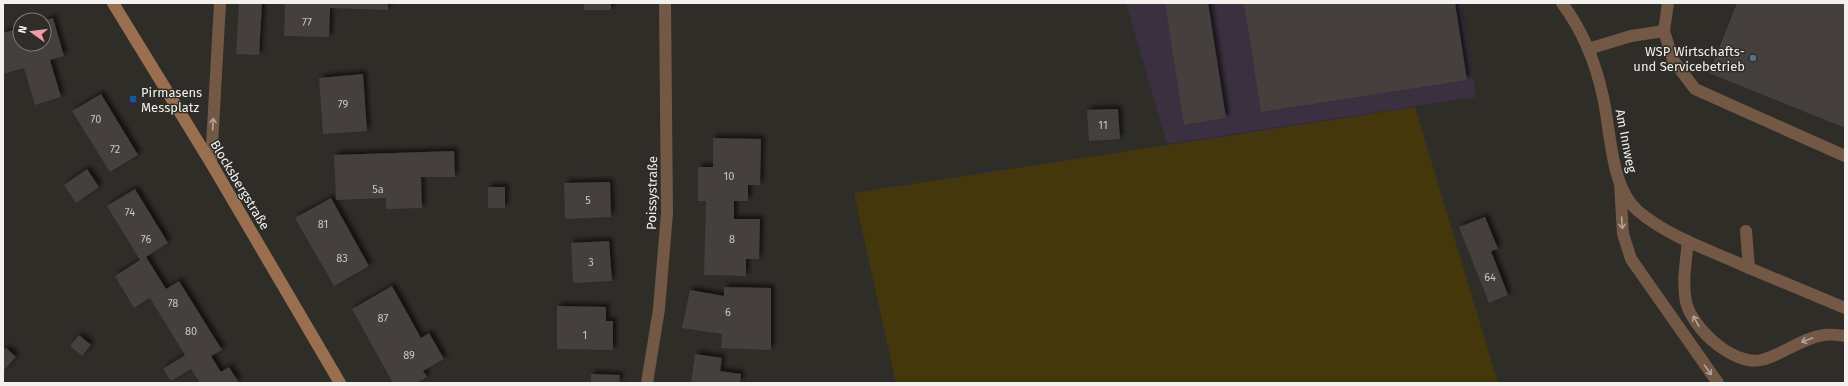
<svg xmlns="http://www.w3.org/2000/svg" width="1848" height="386" font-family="'Fira Sans',sans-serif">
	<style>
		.commercial { fill: #3a3040 }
		.green { fill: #45370c }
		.building { fill: #453f3e; filter: url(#shadow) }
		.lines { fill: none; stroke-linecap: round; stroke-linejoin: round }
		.service { stroke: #735845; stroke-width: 12 }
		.minor { stroke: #735845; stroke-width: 12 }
		.secondary { stroke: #9a6f50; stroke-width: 12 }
		.oneway { stroke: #b3a49a }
		.service-dot { fill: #5c6f8a; stroke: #2f2d28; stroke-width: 1.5 }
		.transit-dot { fill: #1a4fb4; stroke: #2f2d28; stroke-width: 1.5 }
		.labels { text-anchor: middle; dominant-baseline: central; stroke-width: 3; stroke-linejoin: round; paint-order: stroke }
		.number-label { font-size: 11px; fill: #c8c4c2 }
		.poi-label { font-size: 13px; fill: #f3f1ee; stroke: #2f2d28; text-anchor: end }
		.street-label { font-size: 13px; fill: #f3f1ee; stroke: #2f2d28 }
	</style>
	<defs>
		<filter id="shadow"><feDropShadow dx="3.5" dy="-3.5" stdDeviation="2" flood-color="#0009"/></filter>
	</defs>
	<rect width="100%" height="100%" fill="#2f2d28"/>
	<path class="commercial" d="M1126 3H1461L1476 97 1167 144Z"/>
	<path class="green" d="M1415 107 1498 383H896L854 193Z"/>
	<path class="building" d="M239 3H262L259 55 236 54Z
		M285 3H388V10L330 8 329 37 284 36Z
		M584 3H611V10H584Z
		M1165 3H1208L1226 118 1184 125Z
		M1244 3H1455L1467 80 1261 112Z
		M1737 3H1845V128L1709 73Z
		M53 18 64 56 50 60 61 97 35 105 24 68 3 74V33L20 28V44H44V21Z
		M363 74 367 131 323 134 319 78Z
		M101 94 138 155 110 172 72 111Z
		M1118 109 1120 139 1089 141 1087 110Z
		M713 138 761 139 760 185H748V201H734V219H760L759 259H746V276L704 275 706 201H698V167H713Z
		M454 151 455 177H421L422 208 386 209V198L336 200 334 155Z
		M87 169 99 187 76 203 64 185Z
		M610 182 611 217 565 219 564 183Z
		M488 187H505V208H488Z
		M135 189 168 243 146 257 166 289 179 281 222 350 211 356 221 372 229 367 239 383H200L191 369 171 381 163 369 185 355 150 298 134 308 115 276 140 260 107 206Z
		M331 198 369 266 334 286 295 218Z
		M1485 217 1498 249 1491 251 1508 295 1489 303 1459 227Z
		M609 241 612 281 573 283 571 243Z
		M392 286 421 338 429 333 444 359 423 371 427 377 416 383 405 382 393 383 352 309Z
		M724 287 771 288V350L721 348 722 334 682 328 690 290 724 296Z
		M557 306 606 307V321H613V350L557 349Z
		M79 335 91 345 82 356 70 346Z
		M6 348 16 357 3 371V351Z
		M695 354 722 358 720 371 741 374 740 383H691Z
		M591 374 620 375 619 383H591Z"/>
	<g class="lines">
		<path class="service" d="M1668 3 1664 31 1673 60 1695 89 1845 156
			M1588 49 1631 36 1664 31
			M1620 184 1623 234 1631 259 1718 383
			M1746 231 1749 268 1845 308
			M1688 241C1686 261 1682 282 1686 302 1692 328 1733 366 1761 360 1783 355 1801 338 1824 335 1830 334 1838 335 1845 336"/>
		<path class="minor" d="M1562 3C1582 30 1596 64 1603 97 1611 131 1610 187 1638 211 1670 238 1713 251 1749 268
			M211 163 220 3
			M647 383 659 309 667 213 665 3"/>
		<path class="secondary" d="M113 3 211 163 340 383"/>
	</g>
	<defs><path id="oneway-shaft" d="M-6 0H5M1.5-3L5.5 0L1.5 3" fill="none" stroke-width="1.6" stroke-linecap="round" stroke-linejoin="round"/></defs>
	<g class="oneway">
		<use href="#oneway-shaft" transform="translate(213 124) rotate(-87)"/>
		<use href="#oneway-shaft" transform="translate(1622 223) rotate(86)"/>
		<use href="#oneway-shaft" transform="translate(1696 321) rotate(-119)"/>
		<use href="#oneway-shaft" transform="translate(1807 340) rotate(160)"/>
		<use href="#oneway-shaft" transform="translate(1708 370) rotate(54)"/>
	</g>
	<circle class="service-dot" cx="1753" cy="58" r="4"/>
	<rect class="transit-dot" x="129" y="95" width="8" height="8" rx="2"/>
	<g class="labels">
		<g class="number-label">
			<text x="307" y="22">77</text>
			<text x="343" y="104">79</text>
			<text x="96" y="119">70</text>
			<text x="1103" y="125">11</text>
			<text x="115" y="149">72</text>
			<text x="729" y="176">10</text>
			<text x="378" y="189">5a</text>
			<text x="588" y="200">5</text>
			<text x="130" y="212">74</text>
			<text x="323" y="224">81</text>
			<text x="146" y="239">76</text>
			<text x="732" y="239">8</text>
			<text x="342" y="258">83</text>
			<text x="591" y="262">3</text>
			<text x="1490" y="277">64</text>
			<text x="173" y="303">78</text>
			<text x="728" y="312">6</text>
			<text x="383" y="318">87</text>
			<text x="191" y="331">80</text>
			<text x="585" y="335">1</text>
			<text x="409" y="355">89</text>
		</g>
		<g class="poi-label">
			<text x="1745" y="51">WSP Wirtschafts-<tspan x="1745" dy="15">und Servicebetrieb</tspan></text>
			<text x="141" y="92" text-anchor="start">Pirmasens<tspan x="141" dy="15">Messplatz</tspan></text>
		</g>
		<g class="street-label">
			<text transform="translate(1626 141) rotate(79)">Am Innweg</text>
			<text transform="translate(240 185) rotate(59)">Blocksbergstraße</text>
			<text transform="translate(652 193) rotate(-89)">Poissystraße</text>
		</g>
	</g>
	<rect width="1848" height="386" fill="none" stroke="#f3f1ee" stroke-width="8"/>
	<g transform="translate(32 32) rotate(284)"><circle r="19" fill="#2f2d28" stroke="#7d7b77"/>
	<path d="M0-3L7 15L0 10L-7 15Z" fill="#f39aa7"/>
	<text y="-6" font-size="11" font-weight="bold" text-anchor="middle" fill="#f3f1ee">N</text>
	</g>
</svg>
